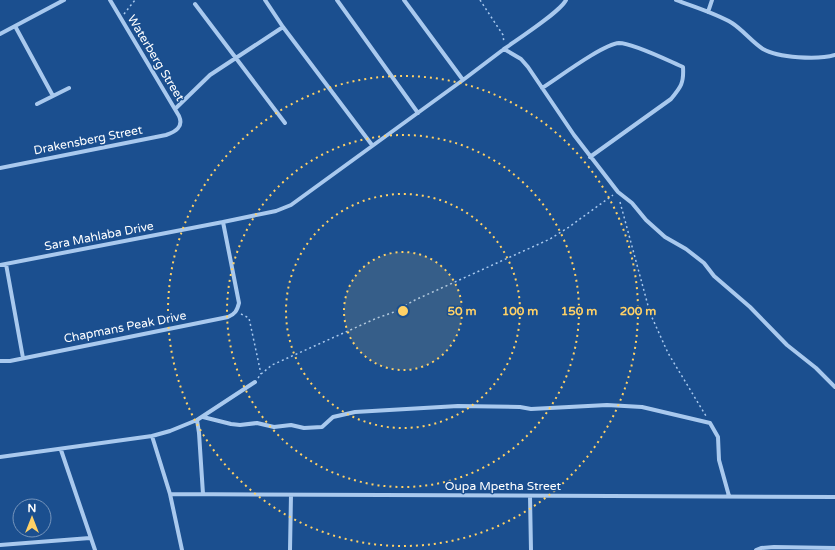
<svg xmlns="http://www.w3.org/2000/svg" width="835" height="550" font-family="'Varela Round',sans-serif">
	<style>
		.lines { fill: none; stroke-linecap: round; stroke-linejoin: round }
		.path { stroke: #a9c9ee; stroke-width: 1.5; stroke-dasharray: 2 3; stroke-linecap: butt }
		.street { stroke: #a9c9ee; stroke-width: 4 }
		.ring { fill: none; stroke: #ffd166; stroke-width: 2; stroke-dasharray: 2 4 }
		.labels { text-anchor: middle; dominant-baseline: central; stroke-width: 3; stroke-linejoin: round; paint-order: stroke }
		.street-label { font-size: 12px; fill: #fff; stroke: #1b4f8f }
		.centre { fill: #ffd166; stroke: #1b4f8f; stroke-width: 2 }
		.ring-label { font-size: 12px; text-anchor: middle; font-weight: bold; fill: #ffd166; stroke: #1b4f8f; stroke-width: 3; stroke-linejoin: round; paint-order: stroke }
	</style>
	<rect width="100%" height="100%" fill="#1b4f8f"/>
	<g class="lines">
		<path class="path" d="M480 0 503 35 504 43
			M124 14 135 0
			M620 202 650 313 668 353 706 416
			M241 314 249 318 261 374
			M258 378 261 374 272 365 377 318 394 312 415 300 550 239 569 227 613 195"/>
		<path class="street" d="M265 0 283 27 372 145
			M337 0 418 113
			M676 0C694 7 715 13 732 23 743 30 752 42 763 49 778 58 818 60 835 55
			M195 4 285 123
			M708 12 712 0
			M15 26 53 96
			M0 34 64 0
			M504 49C518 39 560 12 566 0
			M463 80 504 49 521 59 528 67 574 135 618 192 632 203 646 220 665 237 686 249 704 263 714 276 750 307 787 345 816 368 835 387
			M542 88C558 78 603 44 619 43 633 43 669 61 683 67 684 83 681 87 671 99L590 157
			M37 104 69 88
			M175 109 210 75 283 27
			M0 168 166 135C175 132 184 127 179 116L110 0
			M223 222 276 211 291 205 463 80 404 0
			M6 264 23 358
			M0 265 223 222 239 303C237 311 235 314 228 317L10 361H0
			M203 417 231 424 240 425 257 423 274 427 291 425 304 428 322 427 333 417 355 412 458 406 520 407 531 409 607 405 642 407 710 423 718 437 719 460 729 496
			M197 420 199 433 203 494
			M152 436 170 494 182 550
			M61 450 95 550
			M0 457 152 436 170 431 197 420 255 382
			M170 494 835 497
			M530 496 531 550
			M0 545 90 538
			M290 550 291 495
			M756 550 761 548 774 547 835 548"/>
	</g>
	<circle cx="403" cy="311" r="59" fill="#ffd166" fill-opacity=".12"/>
	<g class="ring">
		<circle cx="403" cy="311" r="59"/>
		<circle cx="403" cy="311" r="117"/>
		<circle cx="403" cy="311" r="176"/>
		<circle cx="403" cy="311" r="235"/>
	</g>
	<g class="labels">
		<g class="street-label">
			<text transform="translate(156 58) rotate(59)">Waterberg Street</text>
			<text transform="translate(88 140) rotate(-11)">Drakensberg Street</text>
			<text transform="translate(99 236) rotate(-11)">Sara Mahlaba Drive</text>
			<text transform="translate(125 327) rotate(-11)">Chapmans Peak Drive</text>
			<text x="503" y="486">Oupa Mpetha Street</text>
		</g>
	</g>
	<circle cx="403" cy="311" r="6" class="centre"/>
	<g class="ring-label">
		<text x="462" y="315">50 m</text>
		<text x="520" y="315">100 m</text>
		<text x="579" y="315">150 m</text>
		<text x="638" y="315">200 m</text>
	</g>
	<g transform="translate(32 518)"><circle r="19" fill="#1b4f8f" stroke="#7695bc"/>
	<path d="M0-3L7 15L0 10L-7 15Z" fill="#ffd166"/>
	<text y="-6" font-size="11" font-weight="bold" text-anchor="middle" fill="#ffffff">N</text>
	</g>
</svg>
